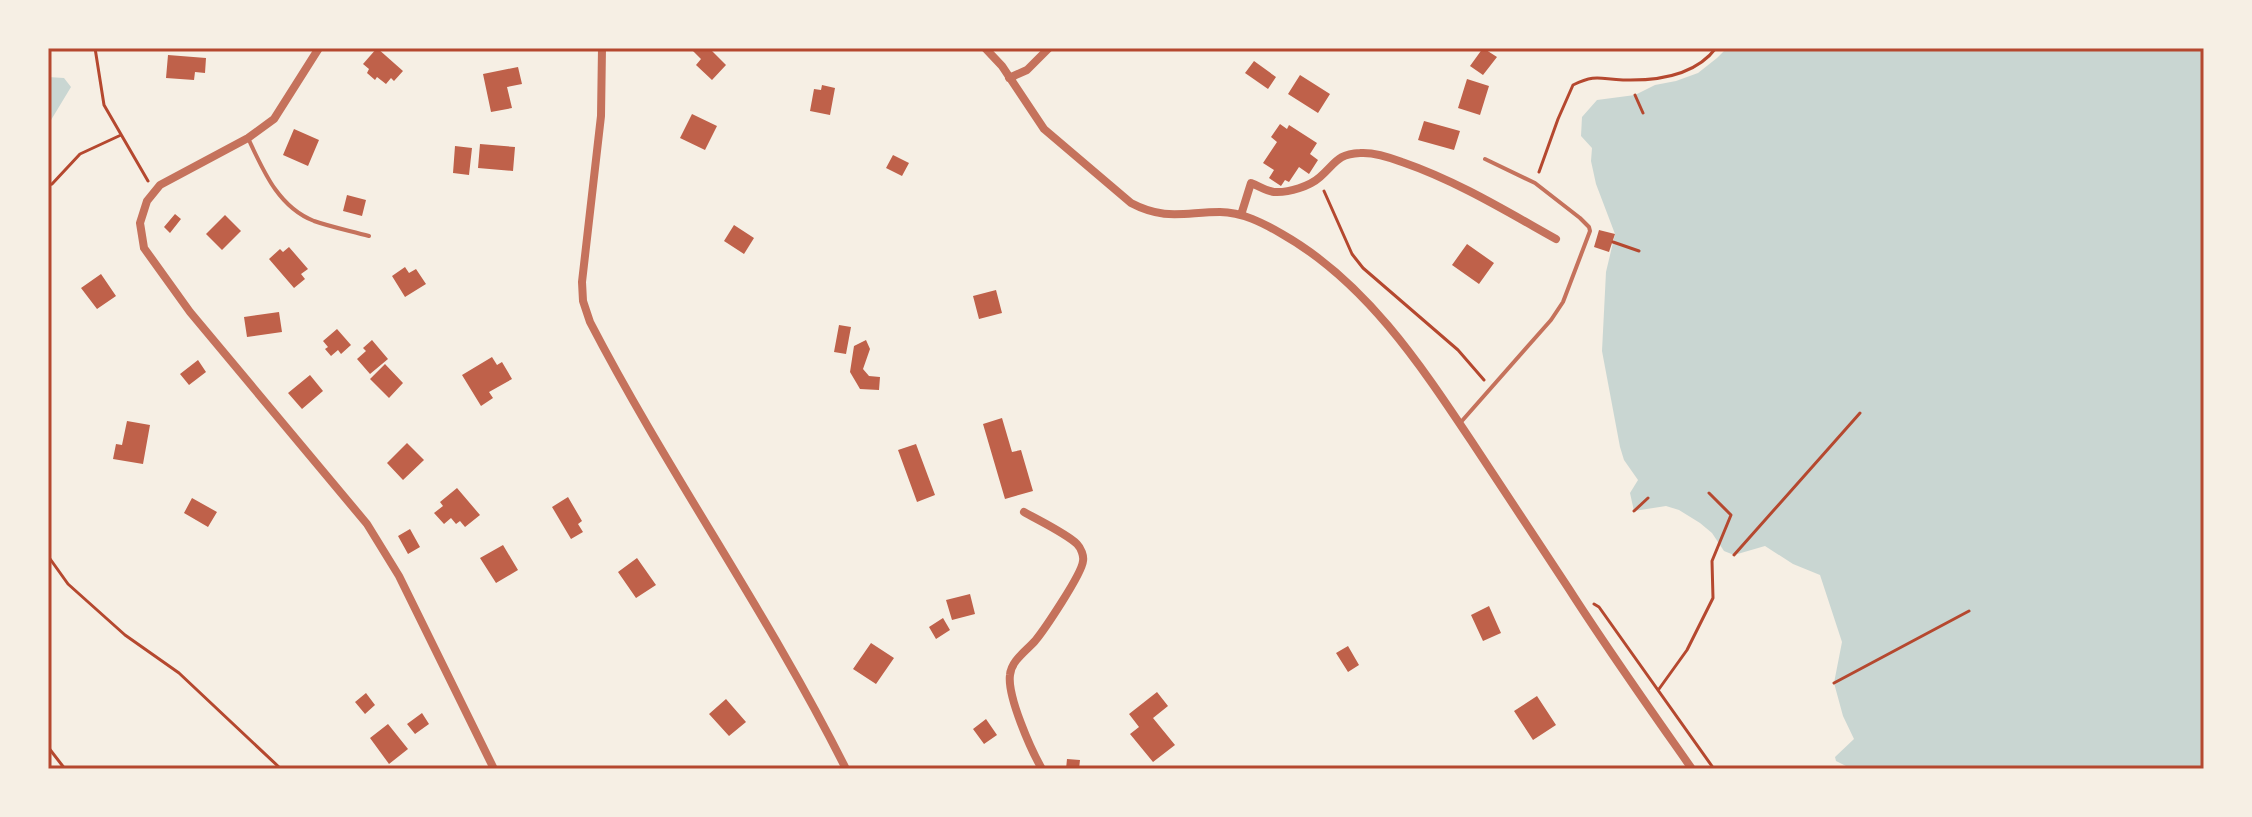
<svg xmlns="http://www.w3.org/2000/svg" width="2252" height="817" font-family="Lato,sans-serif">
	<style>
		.water { fill: #c9d6d2 }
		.building { fill: #bf614a }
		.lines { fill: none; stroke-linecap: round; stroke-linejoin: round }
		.path { stroke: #b5482f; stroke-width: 3 }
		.service { stroke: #c5725c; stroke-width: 4 }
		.minor { stroke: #c5725c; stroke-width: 8 }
		.neatline { fill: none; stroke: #b5482f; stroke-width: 3 }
	</style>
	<rect width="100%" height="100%" fill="#f6efe4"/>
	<path class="water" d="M1727 48H2204V769H1852L1836 761 1835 757 1854 739 1843 716 1834 683 1842 642 1820 575 1793 564 1765 546 1734 555 1724 551 1712 533 1700 523 1679 510 1666 506 1634 511 1630 493 1638 480 1624 460 1620 447 1602 351 1606 272 1615 234 1596 184 1591 161 1592 148 1581 136 1582 117 1597 100 1635 95 1655 85 1676 81 1698 73 1717 58Z
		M48 77 64 78 71 87 48 125Z"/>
	<path class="building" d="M377 48 403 71 394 81 391 78 386 84 377 77 375 80 367 73 369 69 363 64Z
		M690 48H709L726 65 712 80 696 65 701 59Z
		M1483 48 1497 57 1483 75 1470 66Z
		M168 55 206 58 205 73 195 72 194 80 166 78Z
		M1254 61 1276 77 1268 89 1245 73Z
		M518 67 522 84 507 87 512 108 491 112 483 74Z
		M1300 75 1330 94 1318 113 1288 94Z
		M1467 79 1489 86 1480 115 1458 108Z
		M822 85 835 88 830 115 810 111 814 89 821 90Z
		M692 114 717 126 705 150 680 138Z
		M1424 121 1460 131 1454 150 1418 140Z
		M1280 124 1287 129 1289 125 1317 143 1310 154 1318 160 1309 174 1299 167 1289 182 1285 180 1281 186 1269 178 1274 170 1263 163 1277 142 1271 137Z
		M294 129 319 140 308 166 283 155Z
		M480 144 515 147 513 171 478 168Z
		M455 146 472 148 469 175 453 173Z
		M893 155 909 163 902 176 886 168Z
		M347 195 366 200 362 216 343 211Z
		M175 214 181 219 170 233 164 227Z
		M225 215 241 231 222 250 206 234Z
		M734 225 754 238 744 254 724 241Z
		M1599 230 1615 234 1609 252 1594 247Z
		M1467 244 1494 263 1479 284 1452 265Z
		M289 247 308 269 301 274 305 279 294 288 269 259 280 249 283 252Z
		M405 267 409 273 416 269 426 284 405 297 392 276Z
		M101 274 116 296 97 309 81 288Z
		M996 290 1002 313 979 319 973 296Z
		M279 312 282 332 247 337 244 317Z
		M839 325 851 327 846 354 834 352Z
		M337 329 351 345 341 354 338 350 331 356 325 349 328 347 323 341Z
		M372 340 388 359 370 374 357 359 366 351 363 348Z
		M866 340 870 349 863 369 869 376 880 377 879 390 860 389 850 372 854 346Z
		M492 357 497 365 502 362 512 379 489 392 493 398 481 406 462 375Z
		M198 360 206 372 189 385 180 374Z
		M385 364 403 383 389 398 370 379Z
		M310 375 323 391 302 409 288 393Z
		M1002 418 1012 452 1021 450 1033 491 1005 499 983 424Z
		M127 421 150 425 143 464 113 459 116 444 122 445Z
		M407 443 424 460 403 480 387 463Z
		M916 444 935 495 917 502 898 450Z
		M457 488 480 515 465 527 460 521 456 524 451 518 444 524 434 513 443 506 440 502Z
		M568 497 582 521 578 524 583 532 571 539 552 507Z
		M192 498 217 512 208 527 184 513Z
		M410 529 420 547 408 554 398 536Z
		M503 545 518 570 496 583 480 558Z
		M637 558 656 585 636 598 618 572Z
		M970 594 975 614 952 620 946 600Z
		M1489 606 1501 633 1483 641 1471 615Z
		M943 618 950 630 936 639 929 627Z
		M871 643 894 658 876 684 853 669Z
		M1348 646 1359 665 1348 672 1336 653Z
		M1157 692 1168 706 1153 718 1175 745 1153 762 1130 734 1139 727 1129 714Z
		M366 693 375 705 365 714 355 702Z
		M1537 696 1556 725 1533 740 1514 711Z
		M726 699 746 722 729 736 709 714Z
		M422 713 429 724 415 734 407 724Z
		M986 719 997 735 984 744 973 729Z
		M388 724 408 749 389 764 370 738Z
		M1067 759 1080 760 1079 769H1066Z"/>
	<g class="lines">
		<path class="path" d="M95 48 104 105 148 181
			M1635 95 1643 113
			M1539 172 1558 119 1573 85C1596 74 1599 79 1623 80 1656 81 1695 76 1716 48
			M48 185 52 184 80 154 121 135
			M1324 191 1352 254 1363 268 1458 350 1484 380
			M1613 242 1639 251
			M1634 511 1648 498
			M1734 555 1860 413
			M48 556 68 584 125 635 179 673 281 769
			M1594 604 1599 607 1714 769
			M1834 683 1969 611
			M1659 689 1687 650 1713 598 1712 561 1731 515 1709 493
			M48 747 65 769"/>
		<path class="service" d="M248 138C263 170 278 207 314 221 331 227 351 231 369 236
			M1461 422 1551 320 1563 302 1590 231 1589 227 1580 218 1535 183 1485 159"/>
		<path class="minor" d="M319 48 274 119 248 138 160 185 147 201 140 223 144 248 190 312 367 524 399 576 494 769
			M602 48 601 116 582 282 583 301 590 322C669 474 769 615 846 769
			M985 48 1002 66 1044 129 1131 203C1165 221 1185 212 1220 212 1242 212 1263 223 1282 234 1365 281 1420 364 1472 442 1504 491 1537 540 1569 589 1608 650 1650 709 1692 769
			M1009 78 1027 70 1049 48
			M1241 215 1251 183C1259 186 1267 191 1274 192 1289 193 1310 186 1320 177 1336 163 1337 154 1360 153 1374 152 1389 157 1402 162 1457 181 1506 211 1556 239
			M1024 512C1038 520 1067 534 1077 544 1081 548 1084 556 1083 561 1082 574 1044 630 1035 641 1026 651 1011 661 1010 675 1007 696 1031 750 1042 769"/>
	</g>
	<rect width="2252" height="817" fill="none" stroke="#f6efe4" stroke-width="100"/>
	<rect x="50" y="50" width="2152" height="717" class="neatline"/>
</svg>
